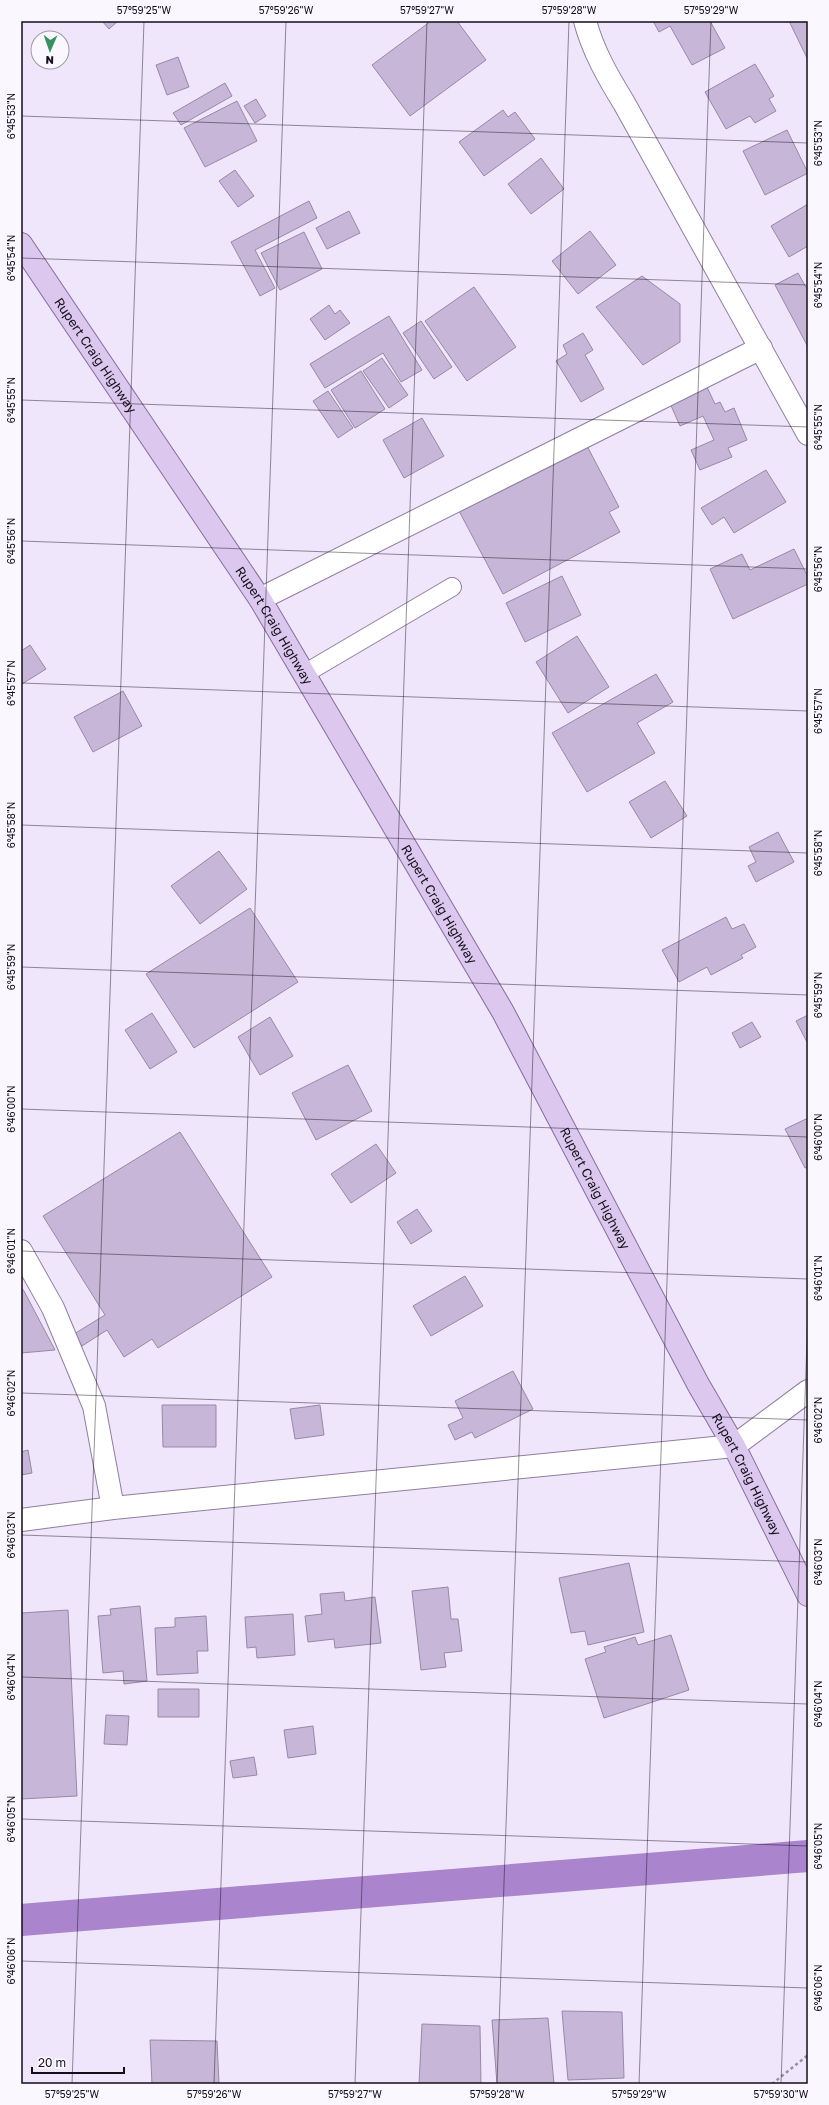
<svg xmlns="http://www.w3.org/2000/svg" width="829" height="2105" font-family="'Golos Text',sans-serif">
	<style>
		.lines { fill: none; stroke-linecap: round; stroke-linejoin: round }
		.canal { stroke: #aa84cc; stroke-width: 32 }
		.building { fill: #c7b6d8; stroke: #9888a8 }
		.service-casing { stroke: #8f7f9e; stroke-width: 20 }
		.minor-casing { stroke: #8f7f9e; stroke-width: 24 }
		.primary-casing { stroke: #866e9c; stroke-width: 24 }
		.path { stroke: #9991a2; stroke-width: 2.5; stroke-dasharray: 3 3; stroke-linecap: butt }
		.service { stroke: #fff; stroke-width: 18 }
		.minor { stroke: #fff; stroke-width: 22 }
		.primary { stroke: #dcc7ee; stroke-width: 22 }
		.ticks { fill: none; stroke: #140e19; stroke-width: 1; stroke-opacity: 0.45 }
		.labels { text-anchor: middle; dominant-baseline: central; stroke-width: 3; stroke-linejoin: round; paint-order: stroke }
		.street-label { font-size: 13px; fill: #140e19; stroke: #faf7fe }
		.neatline { fill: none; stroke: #140e19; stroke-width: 1.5 }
		.ticks-label { font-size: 10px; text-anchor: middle; fill: #140e19 }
	</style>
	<rect width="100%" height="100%" fill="#f0e6fb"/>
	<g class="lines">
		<path class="canal" d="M21 1920 808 1856"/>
	</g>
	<path class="building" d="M102 21H118L109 29Z
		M431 21H457L486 60 410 116 372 65Z
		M653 21H710L725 48 692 65 670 26 659 32Z
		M789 21H808V60Z
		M178 57 189 87 167 95 156 65Z
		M755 64 774 96 769 99 776 111 755 123 750 116 726 129 705 92Z
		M225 83 232 96 181 125 173 113Z
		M256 99 266 116 255 123 244 106Z
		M237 101 257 141 205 167 184 128Z
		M503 110 508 117 515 112 535 139 484 176 459 142Z
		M787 130 808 173 765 195 743 151Z
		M541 158 564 189 531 214 508 184Z
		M235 170 254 196 238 207 219 181Z
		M309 201 317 218 255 250 275 288 260 296 231 242Z
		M808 204V246L789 257 771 226Z
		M349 211 360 233 327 249 316 228Z
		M590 231 616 265 578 294 552 261Z
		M304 232 322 269 280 290 261 253Z
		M798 273 807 289 808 288V347L775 285Z
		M642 276 680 304V342L643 365 596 307Z
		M474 287 516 347 467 381 425 321Z
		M329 305 335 314 340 310 350 323 325 340 310 319Z
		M389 316 422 370 401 382 383 353 325 388 310 364Z
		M421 321 452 367 434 379 403 333Z
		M583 333 593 350 585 355 604 389 581 402 556 361 567 354 563 345Z
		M382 358 408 395 389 408 363 371Z
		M361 371 385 409 355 428 331 390Z
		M706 385 715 404 720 402 725 412 734 408 747 440 728 448 732 457 700 470 691 450 714 440 703 416 680 426 669 401Z
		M328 391 353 428 338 438 313 401Z
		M422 418 444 456 404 478 383 440Z
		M586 444 619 507 609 512 620 532 503 594 459 511Z
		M766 470 786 502 734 533 724 517 712 525 701 508Z
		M794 549 808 577V584L733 619 710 569 742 554 750 570Z
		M562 576 581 615 525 642 506 603Z
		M577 636 609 687 568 713 536 662Z
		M30 645 46 669 22 684 21 651Z
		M656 674 673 702 637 723 655 753 587 792 552 733Z
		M123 691 142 726 93 752 74 717Z
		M665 781 687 816 651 838 629 802Z
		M778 832 794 862 756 882 748 866 756 862 749 847Z
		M219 851 247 889 200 924 171 886Z
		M250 908 298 982 194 1048 146 974Z
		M726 917 732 929 744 924 756 947 741 955 743 958 711 975 707 967 679 982 662 950Z
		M152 1013 177 1052 150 1069 125 1030Z
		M808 1015V1044L796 1021Z
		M270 1017 293 1056 260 1075 238 1037Z
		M752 1022 761 1037 740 1048 732 1033Z
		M348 1065 372 1111 316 1140 292 1093Z
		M808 1118V1167L805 1168 785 1129Z
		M180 1132 272 1277 158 1348 152 1339 124 1357 107 1330 82 1346 74 1334 105 1315 43 1216Z
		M376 1144 396 1173 351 1203 331 1174Z
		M417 1209 432 1231 411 1244 397 1222Z
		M465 1276 483 1306 431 1336 413 1306Z
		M21 1287 24 1291 55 1350 21 1353Z
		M513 1371 533 1409 475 1438 472 1432 455 1440 448 1425 463 1418 455 1401Z
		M162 1405H216V1447H163Z
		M320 1405 324 1435 295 1439 290 1409Z
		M28 1450 32 1473 21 1475V1452Z
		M629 1563 644 1632 588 1645 585 1631 571 1633 559 1578Z
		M448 1587 451 1619H458L462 1651 444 1653 446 1667 421 1670 412 1591Z
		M344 1592 345 1601 375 1597 381 1643 335 1648 334 1639 308 1642 305 1616 322 1614 320 1594Z
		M140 1606 147 1681 124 1684 123 1671 103 1673 98 1616 111 1615 110 1609Z
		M68 1610 77 1796 21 1799V1613Z
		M293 1614 295 1655 257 1658 256 1647 247 1648 245 1617Z
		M206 1616 208 1651H197L198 1673 157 1675 155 1628 175 1627V1618Z
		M671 1635 689 1690 604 1718 585 1659 606 1652 604 1647 635 1637 638 1645Z
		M158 1689H199V1717H158Z
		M106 1715 129 1716 127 1745 104 1744Z
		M313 1726 316 1754 288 1758 284 1730Z
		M254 1757 257 1775 233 1778 230 1761Z
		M562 2011 622 2012 624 2078 568 2080Z
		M548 2018 554 2084H497L492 2020Z
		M422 2024 480 2026 481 2084H419Z
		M150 2040 217 2041 219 2084H152Z"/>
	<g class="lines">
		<g class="service-casing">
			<path id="service" d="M304 674 452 587"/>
		</g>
		<g class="minor-casing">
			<path id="minor" d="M585 21C593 51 608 77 624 103L808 434
				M260 599 761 348
				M21 1251 53 1308 94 1406 113 1508
				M21 1520 113 1508 734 1446 808 1391"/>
		</g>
		<g class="primary-casing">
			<g id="primary">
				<path id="s1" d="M21 244 260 599 503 1012 698 1384 734 1446 808 1595"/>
			</g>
		</g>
		<path class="path" d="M772 2084 808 2055"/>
		<use href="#service" class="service"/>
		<use href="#minor" class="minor"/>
		<use href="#primary" class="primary"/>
	</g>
	<path class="ticks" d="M21 116 808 143M21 258 808 285M21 400 808 427M21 541 808 569M21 683 808 711M21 825 808 853M21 967 808 995M21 1109 808 1137M21 1251 808 1279M21 1393 808 1420M21 1535 808 1562M21 1677 808 1704M21 1819 808 1846M21 1961 808 1988M72 2084 144 21M214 2084 286 21M355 2084 427 21M497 2084 569 21M639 2084 711 21M781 2084 808 1312"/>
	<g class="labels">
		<g class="street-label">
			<text stroke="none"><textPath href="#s1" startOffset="134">Rupert Craig Highway</textPath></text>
			<text stroke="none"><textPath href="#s1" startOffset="458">Rupert Craig Highway</textPath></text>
			<text stroke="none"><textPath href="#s1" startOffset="782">Rupert Craig Highway</textPath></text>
			<text stroke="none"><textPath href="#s1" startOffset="1106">Rupert Craig Highway</textPath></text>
			<text stroke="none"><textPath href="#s1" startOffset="1430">Rupert Craig Highway</textPath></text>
		</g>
	</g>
	<rect width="829" height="2105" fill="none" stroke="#faf7fe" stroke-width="44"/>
	<g transform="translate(50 50) rotate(182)"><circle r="19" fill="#faf7fe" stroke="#9e9aa2"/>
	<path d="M0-3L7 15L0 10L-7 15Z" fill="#3b9063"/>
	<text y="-6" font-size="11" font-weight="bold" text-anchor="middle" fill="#140e19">N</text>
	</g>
	<path d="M32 2067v6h92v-6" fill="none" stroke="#140e19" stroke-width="2"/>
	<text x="38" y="2067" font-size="12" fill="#140e19" stroke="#faf7fe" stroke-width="3" paint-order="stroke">20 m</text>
	<rect x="22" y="22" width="785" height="2061" class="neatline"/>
	<g class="ticks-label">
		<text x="144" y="14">57°59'25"W</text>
		<text x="286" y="14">57°59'26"W</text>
		<text x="427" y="14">57°59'27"W</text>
		<text x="569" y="14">57°59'28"W</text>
		<text x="711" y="14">57°59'29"W</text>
		<text transform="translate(11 116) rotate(-90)" y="4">6°45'53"N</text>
		<text transform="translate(818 143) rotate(-90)" y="4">6°45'53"N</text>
		<text transform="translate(11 258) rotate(-90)" y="4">6°45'54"N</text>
		<text transform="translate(818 285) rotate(-90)" y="4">6°45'54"N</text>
		<text transform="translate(11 400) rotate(-90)" y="4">6°45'55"N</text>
		<text transform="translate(818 427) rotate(-90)" y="4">6°45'55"N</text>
		<text transform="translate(11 541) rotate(-90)" y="4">6°45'56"N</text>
		<text transform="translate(818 569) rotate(-90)" y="4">6°45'56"N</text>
		<text transform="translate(11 683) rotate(-90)" y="4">6°45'57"N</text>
		<text transform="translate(818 711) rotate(-90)" y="4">6°45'57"N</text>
		<text transform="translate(11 825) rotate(-90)" y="4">6°45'58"N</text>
		<text transform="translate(818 853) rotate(-90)" y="4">6°45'58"N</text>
		<text transform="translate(11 967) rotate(-90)" y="4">6°45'59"N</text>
		<text transform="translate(818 995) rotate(-90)" y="4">6°45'59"N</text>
		<text transform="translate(11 1109) rotate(-90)" y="4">6°46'00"N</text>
		<text transform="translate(818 1137) rotate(-90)" y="4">6°46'00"N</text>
		<text transform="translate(11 1251) rotate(-90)" y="4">6°46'01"N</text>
		<text transform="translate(818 1278) rotate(-90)" y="4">6°46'01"N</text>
		<text transform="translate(11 1393) rotate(-90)" y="4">6°46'02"N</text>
		<text transform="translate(818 1420) rotate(-90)" y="4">6°46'02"N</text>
		<text transform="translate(11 1535) rotate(-90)" y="4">6°46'03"N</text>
		<text transform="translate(818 1562) rotate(-90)" y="4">6°46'03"N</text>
		<text transform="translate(11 1677) rotate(-90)" y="4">6°46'04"N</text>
		<text transform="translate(818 1704) rotate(-90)" y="4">6°46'04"N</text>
		<text transform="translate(11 1819) rotate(-90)" y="4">6°46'05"N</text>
		<text transform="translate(818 1846) rotate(-90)" y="4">6°46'05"N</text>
		<text transform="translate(11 1961) rotate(-90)" y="4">6°46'06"N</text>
		<text transform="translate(818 1988) rotate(-90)" y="4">6°46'06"N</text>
		<text x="72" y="2098">57°59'25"W</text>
		<text x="214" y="2098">57°59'26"W</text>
		<text x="355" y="2098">57°59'27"W</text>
		<text x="497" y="2098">57°59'28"W</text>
		<text x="639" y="2098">57°59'29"W</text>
		<text x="781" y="2098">57°59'30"W</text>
	</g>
</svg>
